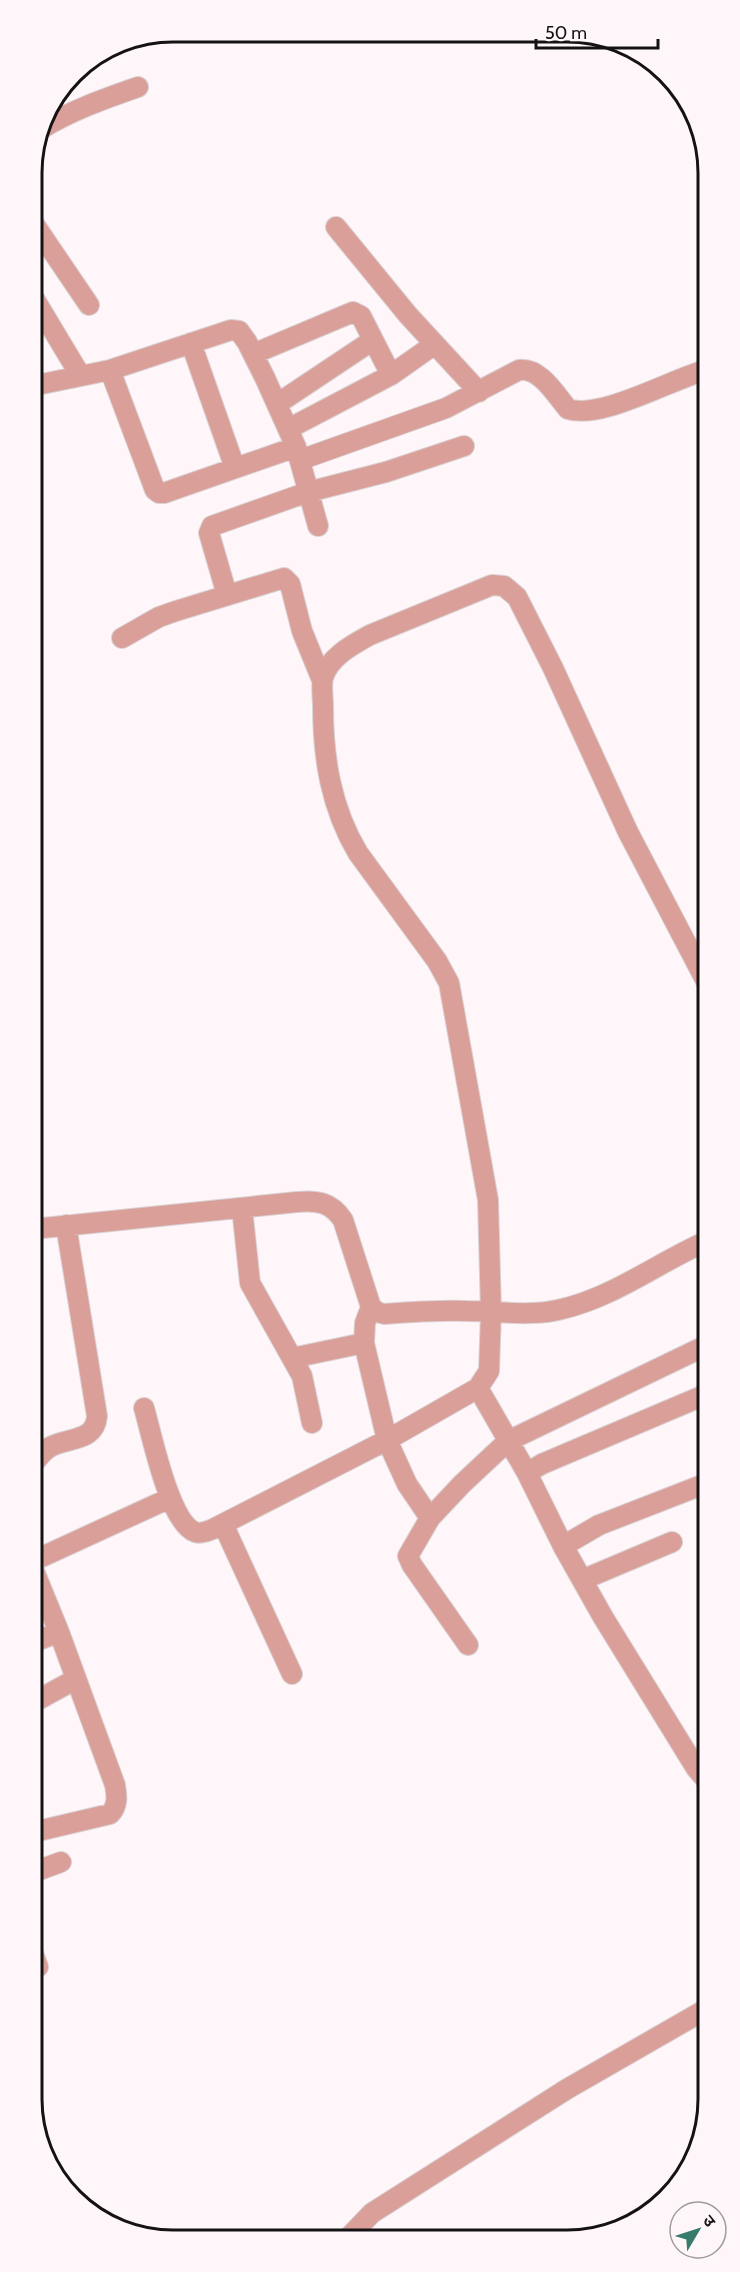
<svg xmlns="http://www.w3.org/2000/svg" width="740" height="2272" font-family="Cabin,'Noto Sans Devanagari',sans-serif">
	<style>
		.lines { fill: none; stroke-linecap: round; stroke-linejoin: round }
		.minor-casing { stroke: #d9d2d4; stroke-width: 22 }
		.minor { stroke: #db9f99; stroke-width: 20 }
		.rim { fill: none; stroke: #151214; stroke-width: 3 }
	</style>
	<rect width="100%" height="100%" fill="#fef6f9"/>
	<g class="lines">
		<g class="minor-casing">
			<path id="minor" d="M41 129C72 110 104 99 138 87
				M32 221 89 305
				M336 227 408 315 479 392
				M32 295 80 375
				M191 343 235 468
				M253 354 353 312 361 316 391 375
				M110 370 155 490 159 493H164L296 447
				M32 386 110 370 231 330 239 331 247 342 265 378 296 447 318 526
				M277 404 373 340
				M288 429 391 375 435 344
				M300 460 446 408 519 370C540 367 556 395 568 409 601 420 672 379 706 370
				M227 595 209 533 212 526 308 492 386 472 464 446
				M122 638 159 617 176 611 284 578 290 584 302 631 322 680
				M242 1208 250 1283 302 1376 312 1423
				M33 1229 297 1202C317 1200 331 1202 343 1220L371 1307 377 1312 384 1314C411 1312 439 1310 467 1311 498 1311 532 1317 562 1309 614 1297 659 1262 707 1241
				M371 1307 365 1323 364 1343 387 1440 407 1484 430 1518
				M292 1358 364 1343
				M478 1388 527 1473 563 1546 603 1617 696 1768 708 1782
				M144 1408C152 1435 169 1522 195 1532 201 1534 208 1531 213 1529L387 1440 478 1388 489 1371 491 1312 488 1200 449 983 437 961 358 853C331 808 323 758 323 706 323 698 321 686 323 678 329 657 352 645 370 635L492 585 504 586 517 597 553 668 628 832 707 983
				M33 1464C38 1458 43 1451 50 1447 69 1437 95 1442 97 1416L66 1225
				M527 1473 542 1464 707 1394
				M223 1524 292 1674
				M563 1546 599 1525 707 1483
				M33 1561 170 1498
				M34 1571 59 1632 115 1785C117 1796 118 1806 110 1814L34 1832
				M582 1580 672 1542
				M34 1642 59 1632
				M468 1645 412 1565 408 1556 430 1518 462 1484 508 1441 707 1345
				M34 1702 76 1679
				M34 1872 61 1862
				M34 1956 38 1967
				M348 2238 372 2213 567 2089 708 2008"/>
		</g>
		<use href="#minor" class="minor"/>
	</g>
	<path d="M0 0H740V2272H0ZM173 42H567A131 131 0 0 1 698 173V2099A131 131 0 0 1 567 2230H173A131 131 0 0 1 42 2099V173A131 131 0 0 1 173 42Z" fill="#fef6f9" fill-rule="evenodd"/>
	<path class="rim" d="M173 42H567A131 131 0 0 1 698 173V2099A131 131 0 0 1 567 2230H173A131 131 0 0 1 42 2099V173A131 131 0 0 1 173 42Z"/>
	<g transform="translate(698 2230) rotate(51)"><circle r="28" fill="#fef6f9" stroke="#a19b9d" stroke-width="1.5"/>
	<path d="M0-4.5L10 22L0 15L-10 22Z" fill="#387a6b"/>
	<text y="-9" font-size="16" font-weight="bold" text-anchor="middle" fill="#151214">उ</text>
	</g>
	<path d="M536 39v9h122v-9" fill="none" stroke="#151214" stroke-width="3"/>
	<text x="545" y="39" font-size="18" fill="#151214" stroke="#fef6f9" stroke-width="4.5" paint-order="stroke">50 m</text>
</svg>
